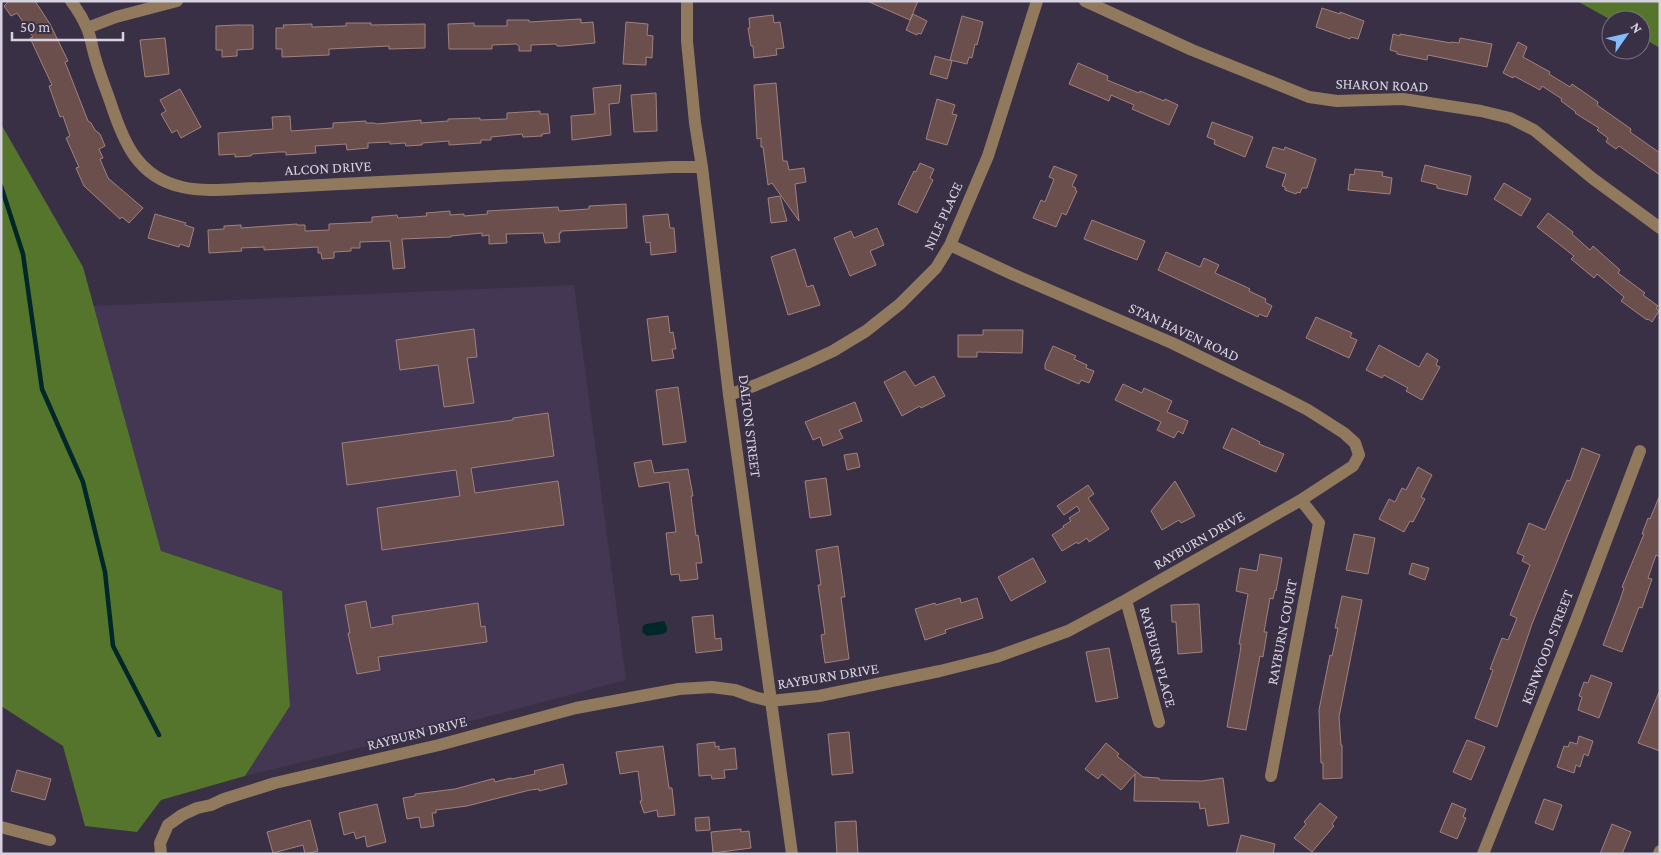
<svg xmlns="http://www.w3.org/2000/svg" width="1661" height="855" font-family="'Crimson Pro',serif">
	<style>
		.built { fill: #433753 }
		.forest { fill: #54752b }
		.water { fill: #002829 }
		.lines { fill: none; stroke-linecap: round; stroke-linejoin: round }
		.stream { stroke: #002829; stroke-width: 4.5 }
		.building { fill: #6b4f4c; stroke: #a0817e }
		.minor { stroke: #90795d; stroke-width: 12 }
		.labels { text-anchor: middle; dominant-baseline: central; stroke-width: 4; stroke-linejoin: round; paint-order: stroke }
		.street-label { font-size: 15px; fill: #d7d2df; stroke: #3a3046 }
	</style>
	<rect width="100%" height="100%" fill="#3a3046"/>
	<path class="built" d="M574 285 626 680 486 717 245 776 290 706 282 591 161 551 94 306Z"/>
	<path class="forest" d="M1577 1H1660V48L1641 37V20H1611Z
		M1 124 83 267 161 551 282 591 290 706 245 776 161 800 137 832 85 826 63 746 1 706Z"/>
	<path class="water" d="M664 621 667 627V631L663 634 647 636 642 632 643 626 646 624Z"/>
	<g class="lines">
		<path class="stream" d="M1 186 23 254 42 389 83 482 105 572 113 646 159 735"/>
	</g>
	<path class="building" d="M9 1H35L50 24 68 61 65 62 88 121 91 123 95 130 100 134 105 146 99 149 103 158 100 159 108 178 143 208 129 223 122 217 120 219 84 186 76 168 79 167 66 138 70 136 63 116 60 117 49 86 52 85 30 38 33 37 17 13 11 16 4 6Z
		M867 1H918L910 20Z
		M1322 8 1340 14V12L1364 21 1358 39 1351 37 1350 39 1316 27Z
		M913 14 927 21 921 34 918 33 917 35 906 30Z
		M773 15 774 23 780 22 784 48 776 49 777 55 754 58 753 46H751L748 28H750L749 18Z
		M962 16 983 22 977 45 975 44 972 58 969 57 967 64 950 60Z
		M581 19V23L593 22 595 43 563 46H557L556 44 531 45V51H519V46L516 44 492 45V49H449L448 24 474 23V26H507V20H529V22Z
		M626 22 648 24 647 35 653 36 652 58 646 57V65L623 64Z
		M346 23H371V25L425 24V48L389 49V46L329 49V55L282 57V49H276V28H284L283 25 312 24V27L346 26Z
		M236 25H253V49L237 50V56L222 57V50H216V26Z
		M1393 34 1400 36V34L1451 43V42L1459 43 1460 38 1492 44 1487 67 1428 55 1427 60 1397 54V52L1390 50Z
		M165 38 169 74 145 77 140 40Z
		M1518 42 1527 47 1523 57 1550 72 1549 74 1570 87 1572 84 1598 102 1597 105 1631 129 1630 132 1660 153V175L1619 146 1616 149 1606 142 1608 138 1597 130 1599 128 1575 113 1576 112 1561 101 1562 99 1542 86 1540 90 1514 76 1513 78 1503 73Z
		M935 56 952 61 947 79 930 74Z
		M1078 63 1108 76 1107 80 1139 93 1140 91 1164 101 1165 99 1178 105 1169 125 1132 109 1134 105 1111 95 1109 101 1069 84Z
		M776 83 783 161H787L789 170 804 168 806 182 795 184 799 221 772 183 768 185 763 147H761V138L757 139 754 85Z
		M621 85 619 103 609 104 611 135 572 140 571 116 595 114 593 88Z
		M180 89 201 127 181 138 177 130 172 133 161 114 166 111 160 100Z
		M656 93 657 131 634 132 631 95Z
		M937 99 955 105 952 114 957 115 947 145 926 139Z
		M540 111V114H548L550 133 542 134V136L523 137 522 134 491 137V140H481V143L449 145V141L422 143V145L406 146 405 143 390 144V142L368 143V148L347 150 346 144 315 146 316 153 286 155V152H279L252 154 251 156 235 157V154L219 155 218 133 273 129 272 117 290 116 291 131 333 128V123L366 121V123H375L376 124 421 120V123L448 121V119L480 118V120L507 119V113Z
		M1212 122 1253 137 1245 157 1214 144 1215 140 1207 137Z
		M1273 147 1284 150 1285 147 1316 159 1307 188H1302L1300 193 1297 192 1296 194 1285 190V187L1282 186 1286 174 1266 167Z
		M920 163 934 169 930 178 933 180 917 213 898 204 914 171 916 172Z
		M1425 165 1471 176 1467 195 1437 188V185L1421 181Z
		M1054 166 1077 175 1072 186 1076 188 1075 190 1077 191 1067 213 1066 215 1062 213 1056 227 1033 218 1041 200 1045 202 1054 179 1049 177Z
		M1355 169 1383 172 1382 176 1392 178 1390 194 1348 190 1350 174 1354 175Z
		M1504 183 1531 199 1521 216 1494 199Z
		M780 196 787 221 771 223 768 198Z
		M626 204 627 228 561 231V233H559L560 242 545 243 543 233 506 234 507 243 489 244V235L482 236V233L451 236V237L402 239 405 268 393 269 390 241 360 242V248H351V251L334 252V258L322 259 321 253H318V247L264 250V247L241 248 242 251 209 253 208 230 224 229V226L241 225V228L297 224V225H305V231L329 230V224L372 222V217L397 215 398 218 427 216 426 213 450 211V215L464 214V216L488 214 487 211 558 207 559 211 589 209V206Z
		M1548 213 1573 232 1572 234 1590 250 1593 246 1620 270 1618 273 1645 293 1643 295 1658 306 1656 308 1659 311 1652 322 1648 319 1647 320 1621 301 1624 297 1597 274 1594 278 1571 259 1574 256 1537 227Z
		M155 214 186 223 185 225 194 228 189 247 180 244 179 247 148 238Z
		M668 214 670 228H674L676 252 651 255 650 242 646 243 643 216Z
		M1092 220 1145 241 1137 260 1084 239Z
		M877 228 884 245 870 251 876 265 850 276 834 238 851 231 854 238Z
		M795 249 807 287 813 285 820 305 788 315 771 257Z
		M1166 252 1200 267 1204 258 1219 265 1215 273 1244 286 1250 289 1249 291 1266 299 1265 302 1272 306 1267 317 1259 314 1258 317 1158 270Z
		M668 316 670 333 673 332 676 349H672L674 358 652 361 647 319Z
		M1316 317 1352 333 1350 337 1357 340 1349 358 1306 338Z
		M474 329 477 357 467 358 474 403 444 407 438 365 400 370 396 340Z
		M983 330H1023L1022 353 977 352V357H958V335H983Z
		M1379 345 1419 367 1427 353 1438 360 1436 365 1440 367 1422 400 1406 391 1408 388 1384 375 1382 378 1366 370Z
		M1053 346 1076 356 1074 359 1087 365 1086 368 1094 371 1089 383 1081 380 1079 384 1045 369V364Z
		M905 371 915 386 934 376 945 396 921 408 920 406 902 416 884 382Z
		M1123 384 1142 393 1144 388 1172 401 1167 412 1188 421 1183 434 1178 431 1174 438 1157 430 1161 422 1115 400Z
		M678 387 686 442 663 445 656 390Z
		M855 402 862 421 839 430 843 438 823 446 820 437 813 440 805 422Z
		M548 413 554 456 471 468 475 493 558 481 564 525 382 550 377 508 460 496 456 470 347 485 342 443 513 420V418Z
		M1232 428 1260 442 1259 444 1284 454 1276 472 1223 448Z
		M1582 448 1600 455 1532 624 1497 727 1475 718 1493 670 1490 669 1502 638 1508 640 1517 618 1510 615 1530 565 1522 561 1524 556 1517 553 1529 523 1545 530 1567 480 1570 481Z
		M857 453 860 467 847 470 844 455Z
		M651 460 654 473 688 469 693 496H691L696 536 698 535 702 563H696L698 579 680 581 679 574 671 575 666 533 676 532 669 482 639 487 634 463Z
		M1418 467 1432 475 1421 497 1425 499 1413 522 1410 521 1404 532 1379 519 1389 499 1395 502 1402 488 1406 490Z
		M826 478 831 515 810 518 805 481Z
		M1175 481 1195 516 1181 523 1179 520 1162 530 1151 511Z
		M1088 485 1094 494 1088 498 1109 529 1089 542 1087 538 1078 544 1077 542 1062 551 1052 535 1064 527 1063 526 1071 521 1069 518 1080 511 1077 506 1064 515 1057 506Z
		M1659 497 1660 557 1656 555 1648 578 1652 579 1642 608 1639 607 1622 652 1603 645 1620 600 1624 588 1622 587 1644 534H1642L1648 518 1650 519Z
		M1354 534 1375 538 1368 574 1346 570Z
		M838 546 845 597H841L849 659 825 663 821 635 825 634 818 585H821L816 550Z
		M1260 554 1282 558 1276 591 1275 590 1273 599 1270 598 1264 632H1267L1263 657 1260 656 1246 730 1227 727 1240 653 1241 644H1239L1248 594 1236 591 1240 568 1257 571Z
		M1033 558 1046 582 1011 601 998 577Z
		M1412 563 1429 568 1425 580 1409 574Z
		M1342 596 1362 600 1339 717 1341 745H1342V778L1323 779V763H1321L1319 710 1330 655 1332 656 1338 628H1335Z
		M960 598 961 603 977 598 983 618 945 630 946 633 925 640 915 609 935 603 936 605Z
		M366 601 371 628 393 624 392 616 478 603 481 627 485 626 487 642 378 657 380 670 357 674 348 633H350L345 605Z
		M1199 604 1202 652 1178 654 1176 622H1172L1171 605Z
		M713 615 715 639 721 638 722 650 696 653 692 617Z
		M1109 648 1118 698 1096 702 1086 652Z
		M1591 675 1612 683 1599 718 1578 710 1582 697 1579 696 1584 682 1588 683Z
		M1659 692H1660V751L1638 743Z
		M849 732 853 773 832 775 828 734Z
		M1579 736 1593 741 1588 756 1584 754 1580 767 1576 765 1574 773 1557 767 1564 746 1568 747 1570 742 1577 744Z
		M1467 740 1485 747 1471 780 1453 772Z
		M715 742V747L719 746V750L735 748 737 769 724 770 725 778 712 779 711 775 699 776 697 744Z
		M1106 743 1119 754 1117 756 1143 777 1159 778V780L1202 781 1223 778 1229 823 1208 826 1205 808 1200 809 1199 802 1134 801 1135 774 1121 790 1102 774 1098 779 1085 769Z
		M663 746 669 788H672L675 815 658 817 657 810 644 813 640 801H642L638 771 620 774 616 752Z
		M563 764 567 784 539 791V789L530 790 467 806 436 810V813H432L434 826 421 828 419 817 407 819 403 798 415 796V794L455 789 492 779H494L495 782 511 778V779L535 774 534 771Z
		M17 770 51 779 45 800 11 791Z
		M1544 799 1562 805 1553 830 1535 823Z
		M1320 803 1337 817 1332 824 1334 826 1312 852 1294 838 1306 824 1304 822Z
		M1452 803 1466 809 1463 817 1466 818 1457 839 1440 832Z
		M377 804 386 842 367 847 365 836 356 839 354 832 344 835 339 813Z
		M709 817 710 830 696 831 695 818Z
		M310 820 318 851 305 854 303 845 273 853 267 832Z
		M856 821 858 854H837L835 822Z
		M1612 824 1631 832 1622 854H1600Z
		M741 829V832L749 831 751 848 713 853 711 832Z
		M1241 835 1275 844 1273 854H1236Z"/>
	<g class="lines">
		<path class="minor" d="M71 1C77 9 83 19 87 28 91 37 92 48 95 57 99 72 105 87 110 101 123 141 137 177 182 187 207 193 237 188 263 188L673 167H702
			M687 1V41L695 123 702 167 729 395 792 854
			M1085 1 1192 50 1309 97 1337 101 1403 99 1481 111 1510 118 1534 130 1592 178 1660 228
			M87 28 116 17 177 1
			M729 395 756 385 805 364 833 351 866 331 900 304 936 268 950 245 988 156 1037 1
			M1126 600 1159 722
			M1271 776 1319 523 1301 500
			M1 827 50 840
			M161 854 160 843 168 825 182 815 197 808 211 805 224 799 275 783 439 745 576 708 679 689 712 687 735 690 754 697 770 701 819 696 940 671 996 657 1068 631 1126 600 1301 500 1353 466 1359 455 1355 443 1344 433 1308 410 1277 394 1172 343 1012 274 950 245
			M1483 854 1576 620 1640 451
			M1659 854 1660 851"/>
	</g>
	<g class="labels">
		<g class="street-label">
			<text transform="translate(1382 85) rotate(2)">SHARON ROAD</text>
			<text transform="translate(328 168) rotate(-3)">ALCON DRIVE</text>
			<text transform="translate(943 216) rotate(-65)">NILE PLACE</text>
			<text transform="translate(1184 332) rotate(25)">STAN HAVEN ROAD</text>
			<text transform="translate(750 426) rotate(83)">DALTON STREET</text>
			<text transform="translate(1199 540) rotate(-30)">RAYBURN DRIVE</text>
			<text transform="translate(1282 632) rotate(-79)">RAYBURN COURT</text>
			<text transform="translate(1547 647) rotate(-69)">KENWOOD STREET</text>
			<text transform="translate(1158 657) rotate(75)">RAYBURN PLACE</text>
			<text transform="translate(828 676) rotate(-9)">RAYBURN DRIVE</text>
			<text transform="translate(417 733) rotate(-14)">RAYBURN DRIVE</text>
		</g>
	</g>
	<rect width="1661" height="855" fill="none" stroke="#d7d2df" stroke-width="5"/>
	<g transform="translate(1626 35) rotate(56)"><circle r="24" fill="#3a3046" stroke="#797183"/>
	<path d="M0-4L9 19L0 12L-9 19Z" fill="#82bcfa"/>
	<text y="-8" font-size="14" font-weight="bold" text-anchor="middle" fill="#d7d2df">N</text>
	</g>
	<path d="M12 32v8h111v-8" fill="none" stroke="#d7d2df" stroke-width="2.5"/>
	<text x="20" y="32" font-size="15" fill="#d7d2df" stroke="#3a3046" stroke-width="4" paint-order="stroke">50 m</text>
</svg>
